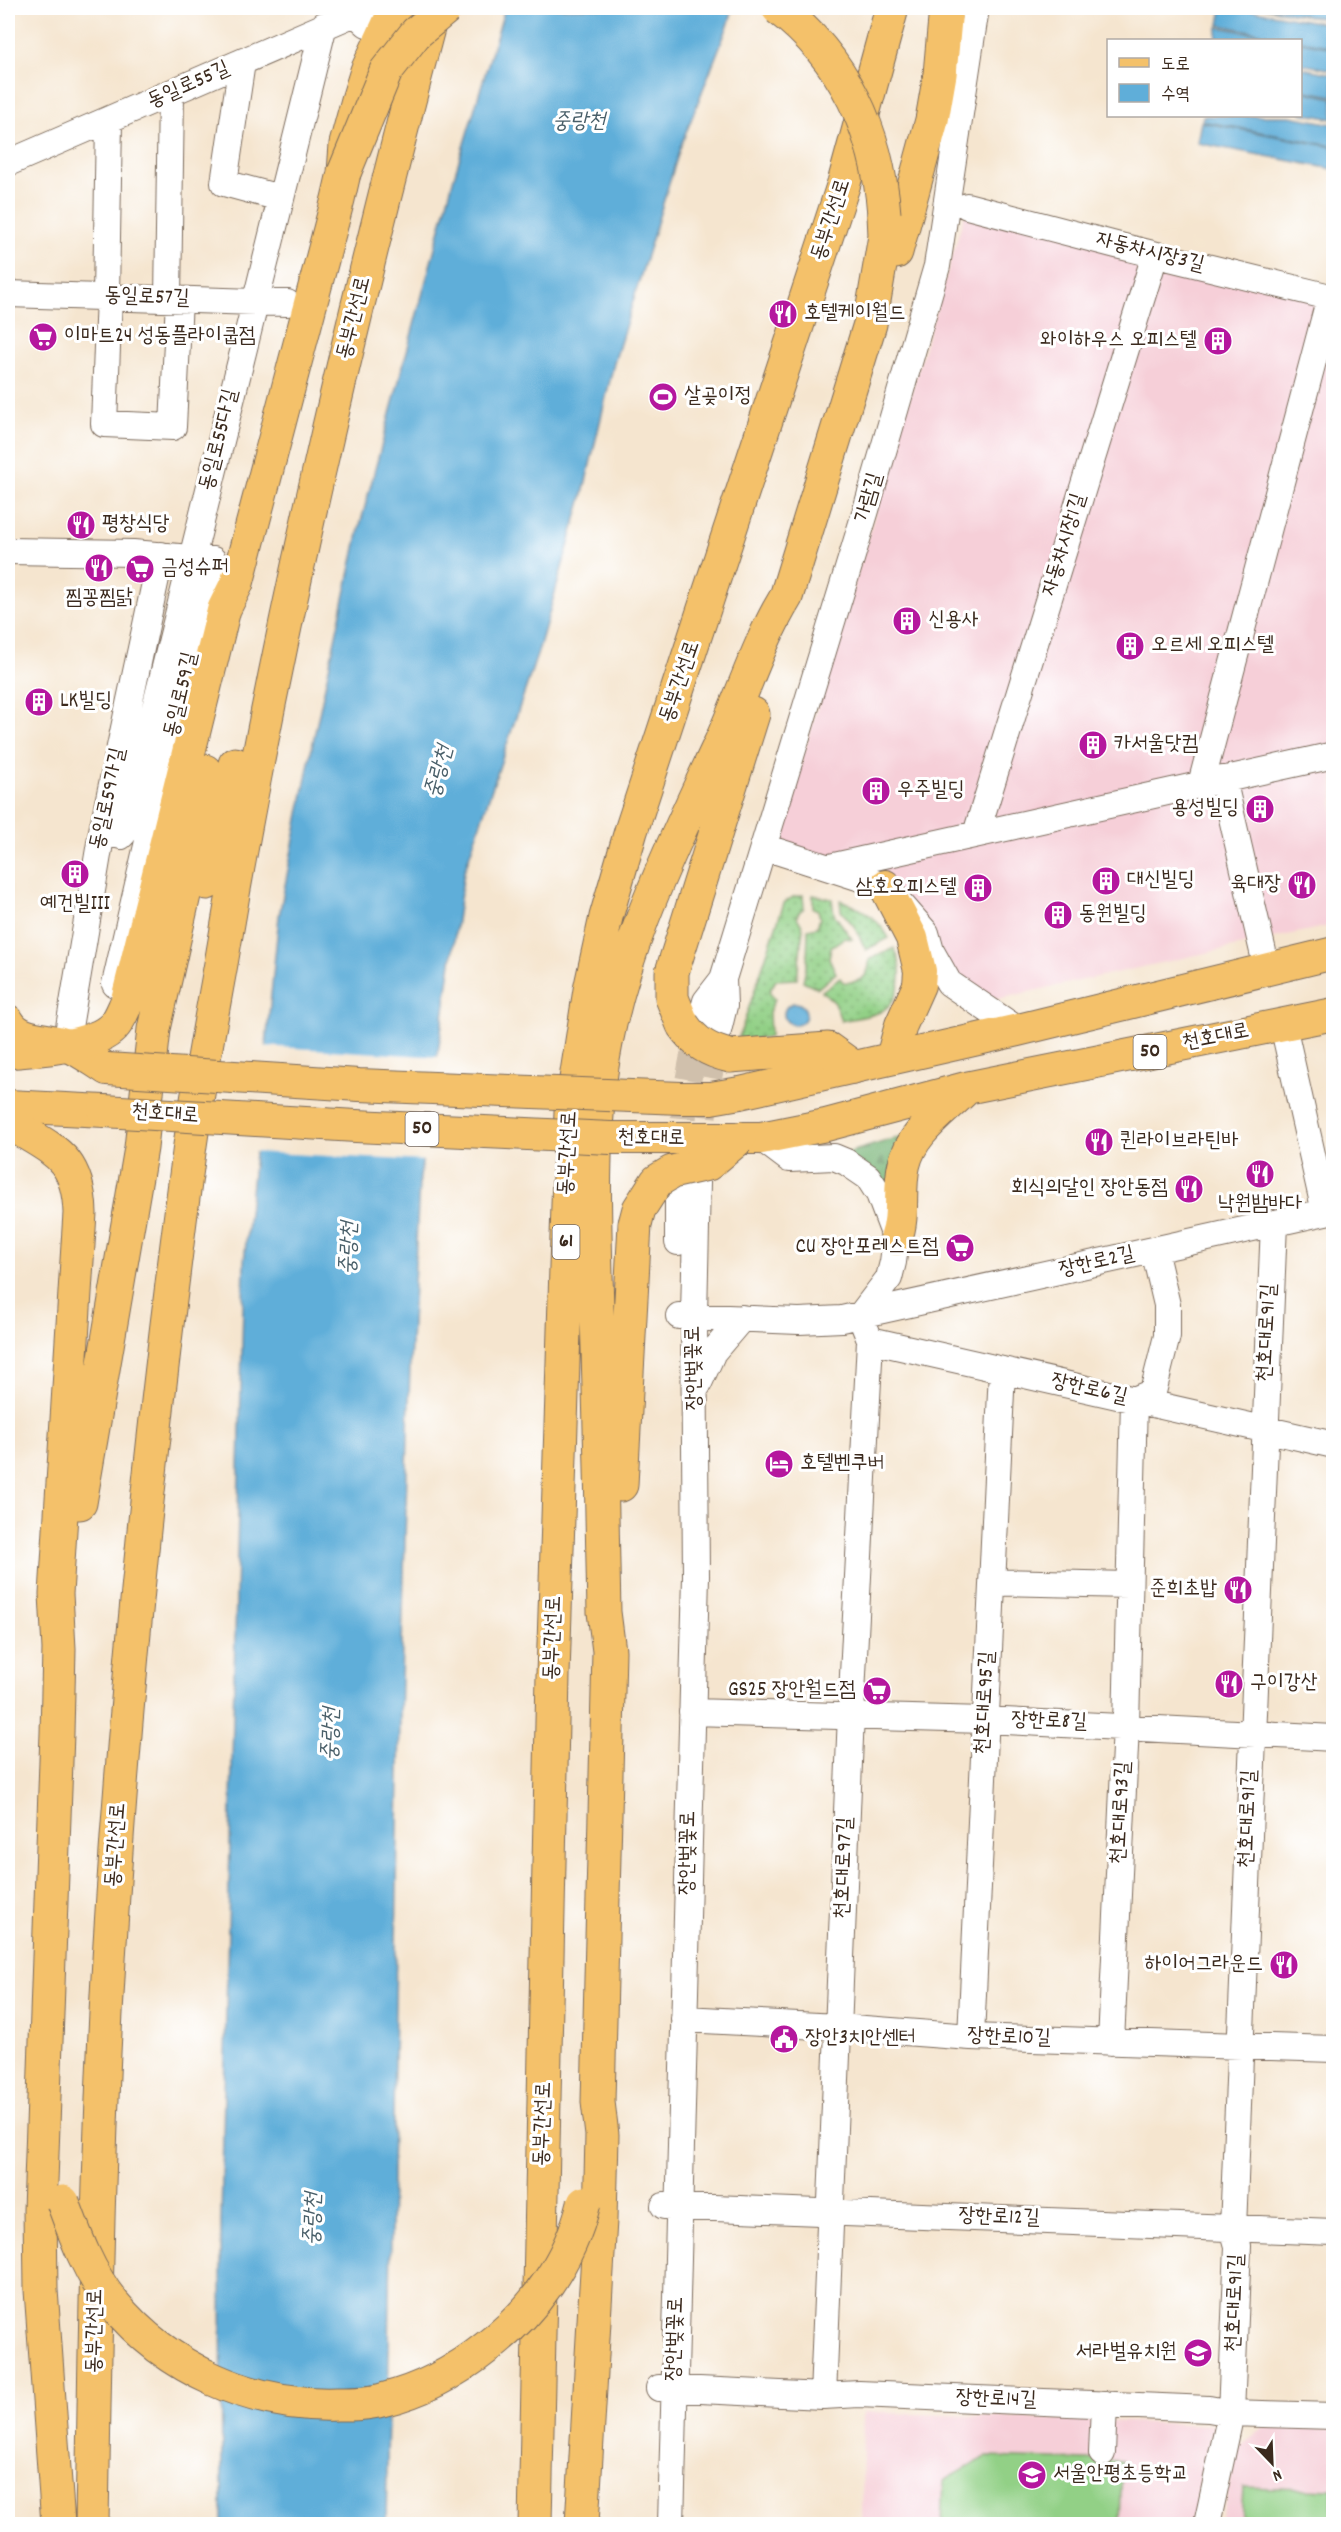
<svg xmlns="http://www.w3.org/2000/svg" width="1341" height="2532" font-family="Dekko,'Poor Story',sans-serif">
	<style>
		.built { fill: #f6cfd8 }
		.grass { fill: url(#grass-dots); stroke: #667d52; stroke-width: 1.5 }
		.forest { fill: url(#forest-firs); stroke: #586e48; stroke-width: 1.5 }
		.pitch { fill: #92d086; stroke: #667d52; stroke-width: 1.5 }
		.water { fill: #5faed9; stroke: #4d6c7c; stroke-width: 1.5 }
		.pier { fill: #f5e5cf }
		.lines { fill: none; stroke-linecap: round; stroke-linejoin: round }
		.minor-tunnel { stroke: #d0c0ac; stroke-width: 26; stroke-dasharray: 26 13; stroke-linecap: butt }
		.minor-casing { stroke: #7c6b5c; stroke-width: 28 }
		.major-casing { stroke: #7c6b5c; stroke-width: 34 }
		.highway-casing { stroke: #7c6b5c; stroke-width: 35 }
		.minor { stroke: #fff; stroke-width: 26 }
		.major { stroke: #f4c16a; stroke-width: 32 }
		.highway { stroke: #f4c16a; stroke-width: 33 }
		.major-bridge-casing { stroke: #7c6b5c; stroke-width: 34; stroke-linecap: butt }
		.highway-bridge-casing { stroke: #7c6b5c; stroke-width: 35; stroke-linecap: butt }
		.major-bridge { stroke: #f4c16a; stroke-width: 32 }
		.highway-bridge { stroke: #f4c16a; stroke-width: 33 }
		.labels { text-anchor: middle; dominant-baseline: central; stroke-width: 6; stroke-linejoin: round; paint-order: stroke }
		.shield { fill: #fff; stroke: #766a62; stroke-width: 1.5 }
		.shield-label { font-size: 20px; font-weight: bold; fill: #3b2a1e }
		.street-label { font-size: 21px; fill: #3b2a1e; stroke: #fff }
		.poi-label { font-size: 21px; fill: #3b2a1e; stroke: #fff; text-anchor: start }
		.water-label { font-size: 22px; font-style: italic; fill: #495f69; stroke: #fff }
	</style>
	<defs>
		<pattern id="grass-dots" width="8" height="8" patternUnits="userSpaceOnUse" patternTransform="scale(1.5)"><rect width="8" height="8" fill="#92d086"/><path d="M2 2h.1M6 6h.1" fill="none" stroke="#78a96d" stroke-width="1.8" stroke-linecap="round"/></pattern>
		<pattern id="forest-firs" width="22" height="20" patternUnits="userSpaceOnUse" patternTransform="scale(1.5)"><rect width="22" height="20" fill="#75b273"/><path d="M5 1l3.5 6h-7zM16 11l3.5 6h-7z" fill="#61915e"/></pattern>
	</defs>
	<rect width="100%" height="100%" fill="#fff"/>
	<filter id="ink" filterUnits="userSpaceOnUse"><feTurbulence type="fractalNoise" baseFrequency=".0167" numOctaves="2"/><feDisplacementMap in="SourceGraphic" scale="12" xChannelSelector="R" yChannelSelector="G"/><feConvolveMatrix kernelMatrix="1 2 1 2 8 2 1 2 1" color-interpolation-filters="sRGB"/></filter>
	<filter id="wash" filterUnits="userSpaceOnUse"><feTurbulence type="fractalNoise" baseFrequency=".008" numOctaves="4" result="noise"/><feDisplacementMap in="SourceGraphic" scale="24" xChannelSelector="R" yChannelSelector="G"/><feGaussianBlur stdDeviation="1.35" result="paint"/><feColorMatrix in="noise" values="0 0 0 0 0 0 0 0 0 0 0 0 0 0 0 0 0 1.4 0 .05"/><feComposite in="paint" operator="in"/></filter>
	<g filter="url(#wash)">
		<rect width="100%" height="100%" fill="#f5e5cf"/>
		<path class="built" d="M967 206 1333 298V925L997 999 949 983 885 886 775 850Z
			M863 2412 1213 2425 1191 2524H862Z
			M1266 2426 1333 2429V2524H1220L1238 2447Z"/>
		<path class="grass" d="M803 895 804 908 798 913 797 917 803 928 797 979 776 980 769 992 775 999 769 1012 770 1037 743 1040 739 1037 784 903 793 897Z
			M813 895 832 899 834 914 852 939 844 938 831 947 829 958 836 973 818 988 803 981 807 962 808 929 817 927 820 918 818 910 813 908Z
			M840 900C863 909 877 917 889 938L866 950 854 926 841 911Z
			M894 948C904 967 903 997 882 1011 871 1017 853 1018 841 1021L835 1003 822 991 840 978 843 982C859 984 870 977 869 960Z"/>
		<path class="forest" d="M906 1135 895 1204 847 1153Z"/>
		<path class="pitch" d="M986 2457 1122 2461 1120 2524H942L944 2481Z
			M1243 2487 1333 2490V2524H1241Z"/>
		<path class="water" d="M505 8H733L729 23 680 148 614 363 583 494 538 652 464 872 419 1184 410 1364 400 1717 386 2524H222L221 2221 244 1262 279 916 314 737 360 525 454 177Z
			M1222 8H1239L1333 25V47L1219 25Z
			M1264 8H1333V20Z
			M1218 27 1292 40H1216Z
			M1301 42 1333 48V70L1301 64Z
			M1301 68 1333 74V96L1301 90Z
			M1301 91 1333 98V119L1301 113Z
			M1203 116H1290L1333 124V146L1202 121Z
			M1201 122 1333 147V169L1197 143Z
			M784 1014a11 11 0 1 1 22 0a11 11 0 1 1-22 0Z"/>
		<path class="pier" d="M262 1046 441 1057 426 1161 252 1152Z"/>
	</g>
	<g filter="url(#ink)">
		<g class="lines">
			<path class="minor-tunnel" d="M699 1155 706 1095 717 1034
				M680 1157 686 1092 699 1024"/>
			<g class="minor-casing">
				<path id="minor" d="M242 62 224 183 280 198
					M8 163 355 13 367 24 371 8
					M967 206 1116 245 1334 298
					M8 294 287 303
					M106 296 109 121
					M109 296 104 424 173 427 179 299
					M168 299 171 94
					M8 551 133 553 213 560 115 984
					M1223 779 1267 969
					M1201 784 1330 297
					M102 831 121 836 124 833 324 25
					M976 834 1155 255
					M764 847 885 886 926 933 931 951 949 983 1018 1030
					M830 867 1334 755
					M700 1023 706 1001 723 979
					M1283 1025 1325 1212
					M718 1031 724 1006 723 979 866 510 937 266 976 8
					M66 1045 102 831 161 555
					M761 1138 789 1159 834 1157 846 1162 868 1177 879 1194 896 1239 893 1262 889 1278 860 1316
					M678 1188V1242
					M679 1316 799 1321 842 1319 1334 1210
					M864 1325 870 1340 1334 1445
					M698 1385 713 1352 742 1318
					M994 1582 1129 1585
					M692 1712 985 1720 1334 1738
					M684 2019 838 2027 971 2037 1334 2049
					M971 2037 1002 1370
					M1111 2042 1126 1726 1134 1400 1153 1392 1167 1336V1305L1154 1250
					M664 2206 1334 2232
					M659 2388 823 2396 859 2394 1209 2409 1231 2413 1334 2416
					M823 2396 851 1714 870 1340
					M1102 2453 1104 2404
					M671 2524 696 1576 694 1316 697 1182
					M1207 2524 1231 2413 1238 2246 1233 2228 1274 1223"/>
			</g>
			<g class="major-casing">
				<path id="major" d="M885 886 912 938 920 971 919 985 901 1025 892 1058
					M8 1021C19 1042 47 1037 67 1045 81 1051 94 1061 107 1069
					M740 1093 1018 1030 1334 953
					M8 1106 104 1111
					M739 1138H761L826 1125 966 1088 1334 1014
					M896 1239C905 1214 898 1190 904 1165 911 1133 943 1112 965 1090"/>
			</g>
			<g class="highway-casing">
				<path id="highway" d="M896 252 932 120 940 74 946 8
					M207 883 235 764
					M683 1025 672 998V972L753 714
					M8 1052C35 1049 93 1048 113 1027 120 1020 123 1010 127 1002L224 609 237 583 338 199 344 173 346 144 358 100 367 71 396 8
					M730 1056 828 1049 853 1067
					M8 1122C51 1150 78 1154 80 1213L56 1594 59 1649 57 1733 40 2210 41 2290 58 2524
					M621 1485 635 1224
					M80 1503 141 1148 154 1029 186 886 205 771
					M92 2524C95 2354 97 2183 106 2013 121 1728 150 1443 188 1160 197 1092 210 1025 222 958 276 638 350 323 433 9
					M535 2524 553 1675 571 1111 590 990 606 917 631 831 844 183 892 8
					M582 2524 600 2220 602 2135 598 2102 609 1651 604 1612C602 1512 600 1411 597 1311 595 1232 591 1152 601 1073 617 957 670 851 719 746 742 697 758 643 786 597L870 324 885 236 884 214"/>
			</g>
			<use href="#minor" class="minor"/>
			<use href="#major" class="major"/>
			<use href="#highway" class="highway"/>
			<g class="major-bridge-casing">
				<path id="major-bridge" d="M107 1069 359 1085 681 1098H711L740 1093
					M104 1111 356 1126 610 1138H739"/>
			</g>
			<g class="highway-bridge-casing">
				<path id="highway-bridge" d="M778 8C844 58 878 132 884 214
					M344 173 386 71 416 33 446 8
					M683 1025C695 1043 709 1051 730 1056
					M635 1224 639 1209 657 1181 672 1172 708 1164 739 1138
					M63 2202C76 2238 89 2273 113 2303 167 2369 252 2407 337 2404 352 2404 368 2404 382 2400 420 2391 457 2371 487 2347 534 2311 570 2261 584 2203"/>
			</g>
			<use href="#major-bridge" class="major-bridge"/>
			<use href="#highway-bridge" class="highway-bridge"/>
		</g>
	</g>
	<defs>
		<g id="restaurant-disc" transform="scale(1.5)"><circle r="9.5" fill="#b5179e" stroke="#fff"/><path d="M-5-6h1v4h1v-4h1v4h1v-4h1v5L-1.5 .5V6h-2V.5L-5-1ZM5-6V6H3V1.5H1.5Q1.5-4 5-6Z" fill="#fff"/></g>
		<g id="supermarket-disc" transform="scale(1.5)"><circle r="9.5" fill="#b5179e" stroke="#fff"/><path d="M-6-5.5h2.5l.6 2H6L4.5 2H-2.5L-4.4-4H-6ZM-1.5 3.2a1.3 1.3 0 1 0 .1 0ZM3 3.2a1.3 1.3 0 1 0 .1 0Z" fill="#fff"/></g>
		<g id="building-disc" transform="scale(1.5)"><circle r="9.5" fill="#b5179e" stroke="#fff"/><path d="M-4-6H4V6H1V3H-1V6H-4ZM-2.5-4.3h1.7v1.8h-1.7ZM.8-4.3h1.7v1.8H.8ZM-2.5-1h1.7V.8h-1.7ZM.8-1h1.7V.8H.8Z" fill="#fff"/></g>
		<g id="stadium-disc" transform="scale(1.5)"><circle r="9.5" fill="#b5179e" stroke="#fff"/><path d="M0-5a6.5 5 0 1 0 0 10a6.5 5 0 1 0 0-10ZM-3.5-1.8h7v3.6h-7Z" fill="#fff"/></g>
		<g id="hotel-disc" transform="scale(1.5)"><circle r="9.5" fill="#b5179e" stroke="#fff"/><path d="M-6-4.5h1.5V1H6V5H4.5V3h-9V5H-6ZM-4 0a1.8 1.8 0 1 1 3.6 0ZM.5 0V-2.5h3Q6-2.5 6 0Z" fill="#fff"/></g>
		<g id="civic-disc" transform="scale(1.5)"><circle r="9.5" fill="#b5179e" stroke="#fff"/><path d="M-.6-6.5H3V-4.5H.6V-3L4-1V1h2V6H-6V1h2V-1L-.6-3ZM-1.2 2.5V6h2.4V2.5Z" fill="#fff"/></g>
		<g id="school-disc" transform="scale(1.5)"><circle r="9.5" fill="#b5179e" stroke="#fff"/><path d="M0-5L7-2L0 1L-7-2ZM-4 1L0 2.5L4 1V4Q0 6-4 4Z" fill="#fff"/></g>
	</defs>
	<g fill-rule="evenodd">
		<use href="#restaurant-disc" x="783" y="314"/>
		<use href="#supermarket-disc" x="43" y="337"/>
		<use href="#building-disc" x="1218" y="341"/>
		<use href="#stadium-disc" x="663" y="397"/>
		<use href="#restaurant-disc" x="81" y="525"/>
		<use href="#restaurant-disc" x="99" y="568"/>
		<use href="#supermarket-disc" x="140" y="569"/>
		<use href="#building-disc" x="907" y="621"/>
		<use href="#building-disc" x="1130" y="646"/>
		<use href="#building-disc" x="39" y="702"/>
		<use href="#building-disc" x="1093" y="745"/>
		<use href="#building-disc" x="876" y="791"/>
		<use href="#building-disc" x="1260" y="809"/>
		<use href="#building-disc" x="75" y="874"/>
		<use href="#building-disc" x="1106" y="881"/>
		<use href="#restaurant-disc" x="1302" y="885"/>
		<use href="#building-disc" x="978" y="888"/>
		<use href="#building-disc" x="1058" y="915"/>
		<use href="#restaurant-disc" x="1099" y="1142"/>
		<use href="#restaurant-disc" x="1260" y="1174"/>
		<use href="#restaurant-disc" x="1189" y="1189"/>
		<use href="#supermarket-disc" x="960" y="1248"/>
		<use href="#hotel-disc" x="779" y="1464"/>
		<use href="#restaurant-disc" x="1238" y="1590"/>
		<use href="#restaurant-disc" x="1229" y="1684"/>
		<use href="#supermarket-disc" x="877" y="1691"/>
		<use href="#restaurant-disc" x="1284" y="1965"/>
		<use href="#civic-disc" x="784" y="2039"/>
		<use href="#school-disc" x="1198" y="2353"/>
		<use href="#school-disc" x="1032" y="2475"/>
	</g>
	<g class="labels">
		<g class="shield">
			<rect x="1133.5" y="1035" width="33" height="34" rx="4.5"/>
			<rect x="405.5" y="1112" width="33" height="34" rx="4.5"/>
			<rect x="552.5" y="1225" width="27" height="34" rx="4.5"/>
		</g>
		<g class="shield-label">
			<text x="1150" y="1052">50</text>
			<text x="422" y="1129">50</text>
			<text x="566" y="1242">61</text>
		</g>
		<g class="street-label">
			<text transform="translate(189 86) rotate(-24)">동일로55길</text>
			<text transform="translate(832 220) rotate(-72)">동부간선로</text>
			<text transform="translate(1150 253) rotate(14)">자동차시장3길</text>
			<text transform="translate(147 298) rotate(2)">동일로57길</text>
			<text transform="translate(355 318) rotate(-76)">동부간선로</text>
			<text transform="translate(220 440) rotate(-76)">동일로55다길</text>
			<text transform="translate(870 498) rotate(-74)">가람길</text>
			<text transform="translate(1065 545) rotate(-73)">자동차시장1길</text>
			<text transform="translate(681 682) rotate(-71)">동부간선로</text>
			<text transform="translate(182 695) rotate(-77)">동일로59길</text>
			<text transform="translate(109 799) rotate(-78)">동일로59가길</text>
			<text transform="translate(1216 1038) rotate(-11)">천호대로</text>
			<text transform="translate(165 1115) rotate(4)">천호대로</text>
			<text transform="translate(651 1139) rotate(1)">천호대로</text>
			<text transform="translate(569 1153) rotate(-87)">동부간선로</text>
			<text transform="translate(1097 1263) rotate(-13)">장한로2길</text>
			<text transform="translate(1268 1333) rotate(-87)">천호대로91길</text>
			<text transform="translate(695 1368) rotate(-91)">장안벚꽃로</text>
			<text transform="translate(1089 1390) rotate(13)">장한로6길</text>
			<text transform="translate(554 1638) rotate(-88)">동부간선로</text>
			<text transform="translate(986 1703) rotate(-87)">천호대로95길</text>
			<text transform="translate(1049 1722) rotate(2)">장한로8길</text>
			<text transform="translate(1122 1813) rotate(-87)">천호대로93길</text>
			<text transform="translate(1249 1819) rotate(-88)">천호대로91길</text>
			<text transform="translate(117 1845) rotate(-86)">동부간선로</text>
			<text transform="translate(689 1853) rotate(-89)">장안벚꽃로</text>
			<text transform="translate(845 1868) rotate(-88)">천호대로97길</text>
			<text transform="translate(1009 2038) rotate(2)">장한로10길</text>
			<text transform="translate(544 2124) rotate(-88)">동부간선로</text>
			<text transform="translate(999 2218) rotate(2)">장한로12길</text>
			<text transform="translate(1236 2303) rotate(-88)">천호대로91길</text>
			<text transform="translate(96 2331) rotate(-89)">동부간선로</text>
			<text transform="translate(676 2339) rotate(-88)">장안벚꽃로</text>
			<text transform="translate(996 2400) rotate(2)">장한로14길</text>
		</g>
		<g class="poi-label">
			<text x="804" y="314">호텔케이월드</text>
			<text x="64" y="337">이마트24 성동플라이쿱점</text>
			<text x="1197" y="341" text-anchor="end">와이하우스 오피스텔</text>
			<text x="684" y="397">살곶이정</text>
			<text x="102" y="525">평창식당</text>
			<text x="161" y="569">금성슈퍼</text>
			<text x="99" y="599" text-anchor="middle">찜꽁찜닭</text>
			<text x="928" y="621">신용사</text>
			<text x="1151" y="646">오르세 오피스텔</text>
			<text x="60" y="702">LK빌딩</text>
			<text x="1114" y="745">카서울닷컴</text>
			<text x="897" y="791">우주빌딩</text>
			<text x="1239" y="809" text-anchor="end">용성빌딩</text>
			<text x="1127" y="881">대신빌딩</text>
			<text x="1281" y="885" text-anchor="end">육대장</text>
			<text x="957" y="888" text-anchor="end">삼호오피스텔</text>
			<text x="75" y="905" text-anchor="middle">예건빌III</text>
			<text x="1079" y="915">동원빌딩</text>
			<text x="1120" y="1142">퀸라이브라틴바</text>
			<text x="1168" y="1189" text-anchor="end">회식의달인 장안동점</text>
			<text x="1260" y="1205" text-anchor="middle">낙원밤바다</text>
			<text x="939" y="1248" text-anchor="end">CU 장안포레스트점</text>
			<text x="800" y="1464">호텔벤쿠버</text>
			<text x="1217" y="1590" text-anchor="end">준희초밥</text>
			<text x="1250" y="1684">구이강산</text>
			<text x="856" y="1691" text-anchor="end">GS25 장안월드점</text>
			<text x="1263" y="1965" text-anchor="end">하이어그라운드</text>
			<text x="805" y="2039">장안3치안센터</text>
			<text x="1177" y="2353" text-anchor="end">서라벌유치원</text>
			<text x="1053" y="2475">서울안평초등학교</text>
		</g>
		<g class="water-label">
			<text x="579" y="122">중랑천</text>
			<text transform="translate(440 772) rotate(-75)">중랑천</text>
			<text transform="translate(350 1248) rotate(-88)">중랑천</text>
			<text transform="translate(332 1734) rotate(-88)">중랑천</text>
			<text transform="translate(314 2219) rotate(-88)">중랑천</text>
		</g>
	</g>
	<rect width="1341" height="2532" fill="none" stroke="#fff" stroke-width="30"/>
	<rect x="1107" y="39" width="195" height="78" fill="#ffffff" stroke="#b1aaa5" stroke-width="1.5"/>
	<rect x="1119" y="58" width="30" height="9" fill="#f4c16a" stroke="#b1aaa5" stroke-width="1.5"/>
	<text x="1161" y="69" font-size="18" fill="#3b2a1e">도로</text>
	<rect x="1119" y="84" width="30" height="18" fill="#5faed9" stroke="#b1aaa5" stroke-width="1.5"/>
	<text x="1161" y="99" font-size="18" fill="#3b2a1e">수역</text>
	<g transform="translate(1272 2463) rotate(157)" stroke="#ffffff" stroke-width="4.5" paint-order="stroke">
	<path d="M0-4.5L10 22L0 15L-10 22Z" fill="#3b2a1e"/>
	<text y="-9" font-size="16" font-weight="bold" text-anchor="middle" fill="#3b2a1e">N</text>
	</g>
</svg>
